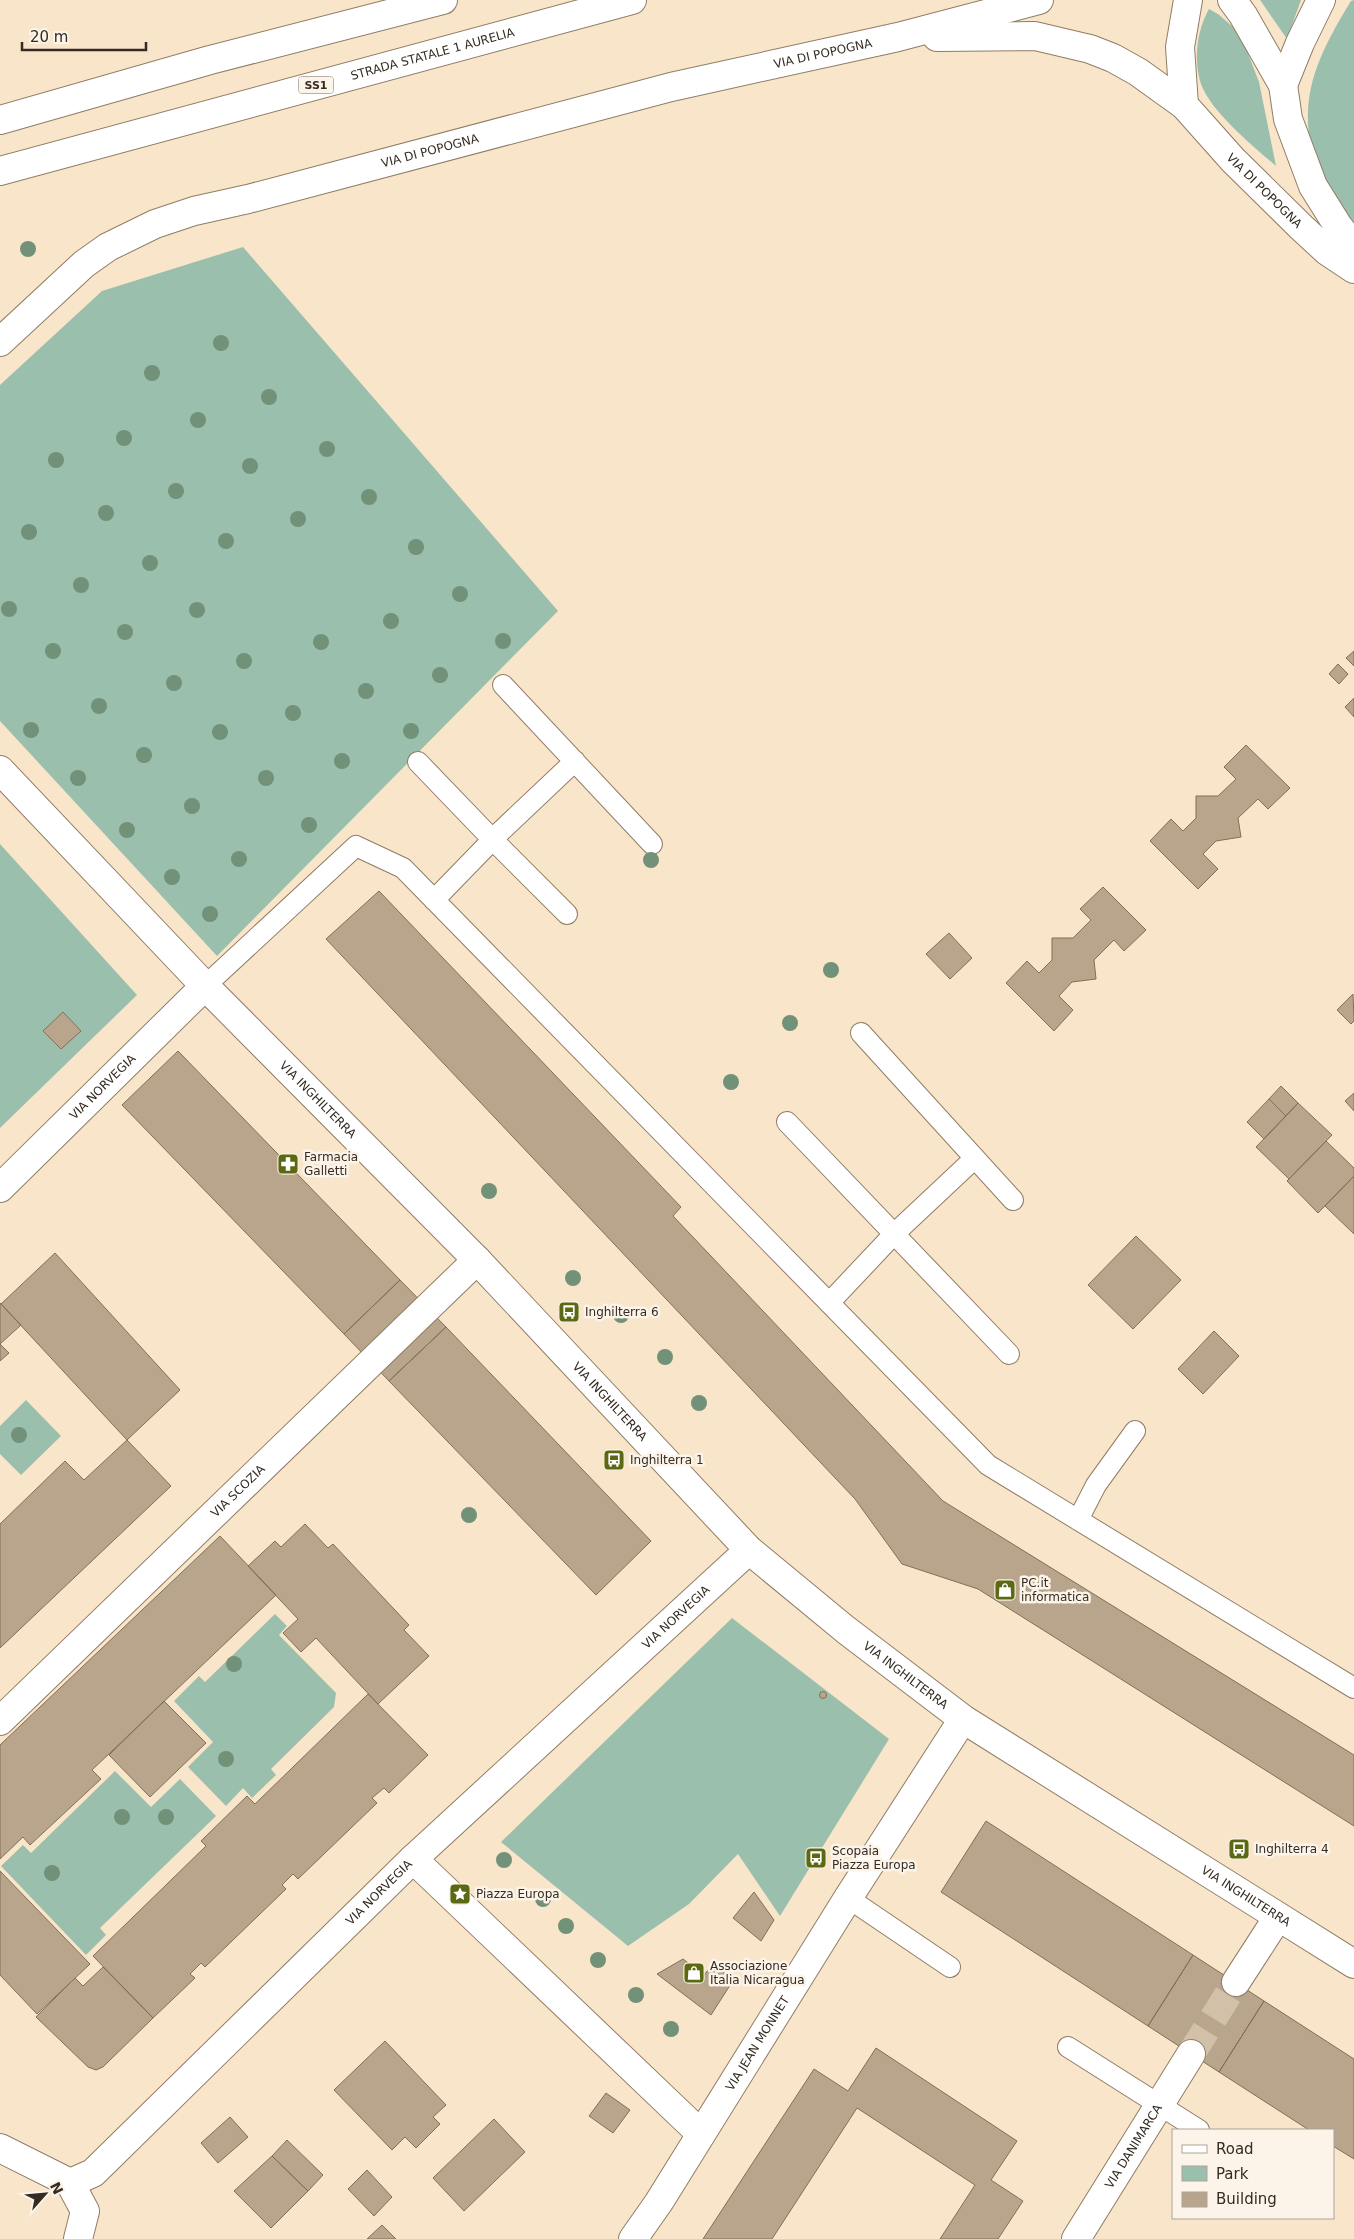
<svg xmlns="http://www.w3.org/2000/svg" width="1354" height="2239" font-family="'DejaVu Sans',sans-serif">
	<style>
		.green { fill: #9bbfad }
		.building { fill: #b8a58c; stroke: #826f58 }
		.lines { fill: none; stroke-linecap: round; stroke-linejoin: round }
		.minor-tunnel { stroke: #d2c0a8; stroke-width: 28; stroke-dasharray: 28 14; stroke-linecap: butt }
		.service-casing { stroke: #8f7d65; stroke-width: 22 }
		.minor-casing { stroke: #8f7d65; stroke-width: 30 }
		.secondary-casing { stroke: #8f7d65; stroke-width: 30 }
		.trunk-casing { stroke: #8f7d65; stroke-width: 30 }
		.service { stroke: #fff; stroke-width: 20 }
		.minor { stroke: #fff; stroke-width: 28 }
		.secondary { stroke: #fff; stroke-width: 28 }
		.trunk { stroke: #fff; stroke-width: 28 }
		.tree { fill: #719178 }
		.labels { text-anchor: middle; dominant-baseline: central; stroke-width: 5; stroke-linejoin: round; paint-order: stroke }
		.shield { fill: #fcf4e9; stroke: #70685e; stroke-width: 1 }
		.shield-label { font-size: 11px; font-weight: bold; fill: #342c22 }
		.street-label { font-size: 12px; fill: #342c22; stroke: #fcf4e9 }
		.poi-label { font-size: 12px; fill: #342c22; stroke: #fcf4e9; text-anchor: start }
	</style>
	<rect width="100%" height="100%" fill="#f9e5ca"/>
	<path class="green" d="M1260 0H1301L1287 39Z
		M1354 0V227C1344 213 1327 195 1321 180 1293 108 1313 63 1351 1Z
		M1209 9 1218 14 1240 33 1259 82 1276 166C1254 147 1211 112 1201 84 1193 60 1197 30 1209 9Z
		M243 247 558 611 217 956 0 721V385L102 291Z
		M0 844 137 995 0 1128Z
		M26 1400 61 1436 21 1475 0 1454V1426Z
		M275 1614 287 1626 279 1635 336 1693 334 1707 271 1769 276 1775 252 1798 243 1788 226 1806 188 1767 213 1742 174 1701 199 1676 205 1682Z
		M732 1618 889 1739 780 1916 738 1854 689 1904 628 1946 501 1842Z
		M115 1771 151 1807 180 1779 216 1816 100 1928 106 1935 86 1955 1 1866 23 1845 31 1853Z"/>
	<path class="building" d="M1354 651V666L1346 658Z
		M1338 664 1348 674 1339 684 1329 674Z
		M1354 698V717L1345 707Z
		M1246 745 1290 788 1268 809 1258 799 1238 818 1241 837 1216 841 1203 854 1218 869 1198 889 1150 841 1171 819 1183 831 1196 818V796H1218L1236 779 1224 767Z
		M1103 887 1146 930 1124 951 1114 940 1094 960 1096 979 1072 982 1059 996 1073 1010 1054 1031 1006 983 1027 961 1039 973 1052 960V938H1073L1091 920 1080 909Z
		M379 891 681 1207 673 1216 943 1501 1354 1755V1826L978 1589 902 1564 855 1499 326 939Z
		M949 933 972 958 950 979 926 954Z
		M1353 994 1354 1021 1351 1024 1337 1010Z
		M63 1012 81 1031 61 1049 43 1031Z
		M178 1051 400 1280 344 1334 122 1105Z
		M1281 1086 1298 1103 1286 1116 1269 1099Z
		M1354 1093V1111L1345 1101Z
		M1269 1099 1286 1116 1264 1139 1247 1122Z
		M1298 1103 1332 1135 1289 1179 1256 1147Z
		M1326 1141 1354 1168V1176L1318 1213 1287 1181Z
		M1354 1176V1234L1325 1206Z
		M1136 1236 1181 1280 1133 1329 1088 1285Z
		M55 1253 180 1390 127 1440 1 1304Z
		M400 1280 446 1327 389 1381 344 1334Z
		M0 1303 21 1325 0 1344 9 1353 0 1361Z
		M446 1327 651 1541 596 1595 389 1381Z
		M1214 1331 1239 1356 1203 1394 1178 1369Z
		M127 1440 171 1486 0 1648V1524L65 1461 84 1480Z
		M305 1524 328 1548 333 1544 409 1625 404 1630 429 1656 378 1704 316 1638 301 1652 283 1633 298 1619 248 1566 275 1541 281 1547Z
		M220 1536 276 1595 92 1770 101 1779 30 1845 23 1837 0 1859V1745Z
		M819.5 1695a3.5 3.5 0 1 1 7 0a3.5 3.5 0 1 1-7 0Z
		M368 1694 428 1755 389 1793 384 1788 372 1798 377 1803 298 1879 293 1874 282 1885 286 1889 205 1967 201 1963 190 1974 195 1978 153 2018 93 1956 206 1846 201 1841 247 1796 255 1804Z
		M164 1701 206 1743 150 1797 109 1755Z
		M986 1821 1193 1955 1148 2026 941 1892Z
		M0 1871 90 1964 37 2014 0 1975Z
		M754 1892 774 1920 761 1941 733 1918Z
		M1193 1955 1264 2001 1219 2072 1148 2026Z
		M683 1959 704 1975 712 1965 734 1979 711 2015 657 1974Z
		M103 1967 153 2018 103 2067 96 2070 88 2067 36 2017 75 1978 83 1986Z
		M1264 2001 1354 2059V2159L1333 2146V2130H1309L1219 2072Z
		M385 2041 446 2105 433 2117 440 2124 416 2148 405 2137 392 2150 334 2090Z
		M876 2048 1017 2141 991 2180 1023 2201 998 2239H940L975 2185 857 2108 772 2239H703L814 2069 848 2091Z
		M606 2093 630 2110 613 2133 589 2116Z
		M230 2117 248 2137 218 2163 201 2143Z
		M494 2119 525 2152 464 2211 433 2178Z
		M287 2140 323 2175 308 2191 272 2156Z
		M272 2156 308 2191 271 2228 234 2191Z
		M367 2170 392 2197 374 2216 348 2189Z
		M382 2225 396 2239H367Z"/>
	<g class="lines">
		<path class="minor-tunnel" d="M1191 2054 1236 1982"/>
		<g class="service-casing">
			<path id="service" d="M503 685 652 844
				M418 762 493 840 567 914
				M434 900 501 831 575 761
				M205 986 356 846 403 868 988 1465 1354 1688
				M861 1033 1013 1200
				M787 1122 1009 1354
				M829 1303 894 1234 975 1158
				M1078 1520 1096 1485 1135 1431
				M848 1898 950 1967
				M1068 2047 1199 2130"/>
		</g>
		<g class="minor-casing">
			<g id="minor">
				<path d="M1283 85 1300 43 1321 0"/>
				<path id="s1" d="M0 770 205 986 477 1260 749 1550 846 1630 963 1719 1354 1964"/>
				<path id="s2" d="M0 1188 205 986"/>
				<path id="s3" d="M0 1721 477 1260"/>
				<path d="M413 1859 701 2134"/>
				<path d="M1236 1982 1278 1917"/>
				<path id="s4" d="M0 2148 70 2183 93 2173 413 1859 749 1550"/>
				<path d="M70 2183 85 2211 78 2239"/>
				<path id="s5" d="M633 2239 659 2202 848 1898 963 1719"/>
				<path id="s6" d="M1076 2239 1191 2054"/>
			</g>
		</g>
		<g class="secondary-casing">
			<g id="secondary">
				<path d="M1232 0 1243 15 1283 85 1288 119 1313 186 1338 226 1354 246"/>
				<path id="s7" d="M937 37 1035 36 1090 49 1113 58 1138 72 1184 105 1233 160 1301 227 1327 251 1354 269"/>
				<path d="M1184 105 1180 47 1188 0"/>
				<path id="s8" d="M0 342 84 264 108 247 155 224 194 211 248 199 671 87 898 37 1039 0"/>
			</g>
		</g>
		<g class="trunk-casing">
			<g id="trunk">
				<path d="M0 120 210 60 443 0"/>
				<path id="s9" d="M0 171 632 0"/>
			</g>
		</g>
		<use href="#service" class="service"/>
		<use href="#minor" class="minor"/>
		<use href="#secondary" class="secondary"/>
		<use href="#trunk" class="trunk"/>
	</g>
	<g class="tree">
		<circle cx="28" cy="249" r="8"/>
		<circle cx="221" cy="343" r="8"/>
		<circle cx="152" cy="373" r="8"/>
		<circle cx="269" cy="397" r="8"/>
		<circle cx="198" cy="420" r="8"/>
		<circle cx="124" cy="438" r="8"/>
		<circle cx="327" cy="449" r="8"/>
		<circle cx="56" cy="460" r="8"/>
		<circle cx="250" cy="466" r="8"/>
		<circle cx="176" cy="491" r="8"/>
		<circle cx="369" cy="497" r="8"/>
		<circle cx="106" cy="513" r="8"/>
		<circle cx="298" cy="519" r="8"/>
		<circle cx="29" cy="532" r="8"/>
		<circle cx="226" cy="541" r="8"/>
		<circle cx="416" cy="547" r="8"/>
		<circle cx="150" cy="563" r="8"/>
		<circle cx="81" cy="585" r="8"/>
		<circle cx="460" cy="594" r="8"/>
		<circle cx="9" cy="609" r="8"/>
		<circle cx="197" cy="610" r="8"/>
		<circle cx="391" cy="621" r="8"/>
		<circle cx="125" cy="632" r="8"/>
		<circle cx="503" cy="641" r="8"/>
		<circle cx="321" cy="642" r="8"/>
		<circle cx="53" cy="651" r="8"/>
		<circle cx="244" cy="661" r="8"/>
		<circle cx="440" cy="675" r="8"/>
		<circle cx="174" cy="683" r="8"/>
		<circle cx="366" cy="691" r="8"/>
		<circle cx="99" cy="706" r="8"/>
		<circle cx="293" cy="713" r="8"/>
		<circle cx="31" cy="730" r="8"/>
		<circle cx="411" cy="731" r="8"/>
		<circle cx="220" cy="732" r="8"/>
		<circle cx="144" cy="755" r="8"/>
		<circle cx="342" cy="761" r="8"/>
		<circle cx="78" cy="778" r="8"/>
		<circle cx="266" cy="778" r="8"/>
		<circle cx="192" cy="806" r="8"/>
		<circle cx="309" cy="825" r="8"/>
		<circle cx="127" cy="830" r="8"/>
		<circle cx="239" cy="859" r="8"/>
		<circle cx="651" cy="860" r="8"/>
		<circle cx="172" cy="877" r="8"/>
		<circle cx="210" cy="914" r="8"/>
		<circle cx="831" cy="970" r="8"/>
		<circle cx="790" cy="1023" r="8"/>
		<circle cx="731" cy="1082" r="8"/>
		<circle cx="489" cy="1191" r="8"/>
		<circle cx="573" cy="1278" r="8"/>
		<circle cx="621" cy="1315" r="8"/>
		<circle cx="665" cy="1357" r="8"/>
		<circle cx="699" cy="1403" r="8"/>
		<circle cx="19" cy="1435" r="8"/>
		<circle cx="469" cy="1515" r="8"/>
		<circle cx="234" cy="1664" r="8"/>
		<circle cx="226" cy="1759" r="8"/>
		<circle cx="122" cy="1817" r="8"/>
		<circle cx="166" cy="1817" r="8"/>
		<circle cx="504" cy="1860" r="8"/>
		<circle cx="52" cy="1873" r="8"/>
		<circle cx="543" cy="1899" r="8"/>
		<circle cx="566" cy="1926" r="8"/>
		<circle cx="598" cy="1960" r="8"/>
		<circle cx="636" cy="1995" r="8"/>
		<circle cx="671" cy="2029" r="8"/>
	</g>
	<defs>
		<g id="pharmacy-square" transform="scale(1.125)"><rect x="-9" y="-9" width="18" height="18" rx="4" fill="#5a6912" stroke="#fcf4e9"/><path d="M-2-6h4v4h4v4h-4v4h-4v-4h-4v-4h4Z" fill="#fff"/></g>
		<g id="bus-square" transform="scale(1.125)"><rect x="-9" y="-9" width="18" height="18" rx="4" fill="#5a6912" stroke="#fcf4e9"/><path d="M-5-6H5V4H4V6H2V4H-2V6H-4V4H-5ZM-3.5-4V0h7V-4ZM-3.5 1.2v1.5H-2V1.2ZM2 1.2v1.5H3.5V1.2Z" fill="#fff"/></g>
		<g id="shop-square" transform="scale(1.125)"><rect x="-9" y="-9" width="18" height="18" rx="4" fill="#5a6912" stroke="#fcf4e9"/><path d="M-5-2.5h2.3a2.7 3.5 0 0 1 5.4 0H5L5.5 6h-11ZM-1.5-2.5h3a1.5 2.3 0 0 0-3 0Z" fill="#fff"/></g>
		<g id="sight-square" transform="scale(1.125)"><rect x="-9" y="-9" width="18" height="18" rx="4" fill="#5a6912" stroke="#fcf4e9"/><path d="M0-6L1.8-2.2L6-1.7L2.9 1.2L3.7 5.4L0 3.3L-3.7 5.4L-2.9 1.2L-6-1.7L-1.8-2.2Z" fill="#fff"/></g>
	</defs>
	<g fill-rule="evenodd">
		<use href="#pharmacy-square" x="288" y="1164"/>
		<use href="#bus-square" x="569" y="1312"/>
		<use href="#bus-square" x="614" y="1460"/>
		<use href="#shop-square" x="1005" y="1590"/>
		<use href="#bus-square" x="1239" y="1849"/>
		<use href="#bus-square" x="816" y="1858"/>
		<use href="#sight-square" x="460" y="1894"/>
		<use href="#shop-square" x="694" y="1973"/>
	</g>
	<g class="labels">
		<rect class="shield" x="298.5" y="76.5" width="35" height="17" rx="4"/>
		<g class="shield-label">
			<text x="316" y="85">SS1</text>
		</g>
		<g class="street-label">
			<text stroke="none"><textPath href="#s8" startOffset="886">VIA DI POPOGNA</textPath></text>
			<text stroke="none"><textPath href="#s9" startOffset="448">STRADA STATALE 1 AURELIA</textPath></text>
			<text stroke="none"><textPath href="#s8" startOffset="481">VIA DI POPOGNA</textPath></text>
			<text stroke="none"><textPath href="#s7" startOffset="382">VIA DI POPOGNA</textPath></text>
			<text stroke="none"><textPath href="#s2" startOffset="144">VIA NORVEGIA</textPath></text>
			<text stroke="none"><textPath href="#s1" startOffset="458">VIA INGHILTERRA</textPath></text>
			<text stroke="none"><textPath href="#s1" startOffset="878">VIA INGHILTERRA</textPath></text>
			<text stroke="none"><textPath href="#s3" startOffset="331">VIA SCOZIA</textPath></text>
			<text stroke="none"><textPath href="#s4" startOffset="909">VIA NORVEGIA</textPath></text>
			<text stroke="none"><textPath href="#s1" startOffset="1282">VIA INGHILTERRA</textPath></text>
			<text stroke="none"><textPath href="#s4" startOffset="504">VIA NORVEGIA</textPath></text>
			<text stroke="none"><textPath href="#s1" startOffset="1688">VIA INGHILTERRA</textPath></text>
			<text stroke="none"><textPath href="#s5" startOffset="232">VIA JEAN MONNET</textPath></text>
			<text stroke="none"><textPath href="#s6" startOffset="109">VIA DANIMARCA</textPath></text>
		</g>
		<g class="poi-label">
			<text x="304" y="1157">Farmacia<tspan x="304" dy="14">Galletti</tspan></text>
			<text x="585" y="1312">Inghilterra 6</text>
			<text x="630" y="1460">Inghilterra 1</text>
			<text x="1021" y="1583">PC.it<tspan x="1021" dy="14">informatica</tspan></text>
			<text x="1255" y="1849">Inghilterra 4</text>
			<text x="832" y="1851">Scopaia<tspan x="832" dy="14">Piazza Europa</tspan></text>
			<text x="476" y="1894">Piazza Europa</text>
			<text x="710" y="1966">Associazione<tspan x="710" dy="14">Italia Nicaragua</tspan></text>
		</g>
	</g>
	<rect x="1172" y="2129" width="162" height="90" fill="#fcf4e9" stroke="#aca499"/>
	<rect x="1182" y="2145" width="25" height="8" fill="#ffffff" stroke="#aca499"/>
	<text x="1216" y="2154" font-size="15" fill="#342c22">Road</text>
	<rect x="1182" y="2166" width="25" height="15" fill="#9bbfad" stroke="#aca499"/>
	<text x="1216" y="2179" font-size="15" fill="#342c22">Park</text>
	<rect x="1182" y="2192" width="25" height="15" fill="#b8a58c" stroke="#aca499"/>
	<text x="1216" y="2204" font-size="15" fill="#342c22">Building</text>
	<g transform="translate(45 2194) rotate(63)" stroke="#fcf4e9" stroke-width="4" paint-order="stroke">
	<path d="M0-4L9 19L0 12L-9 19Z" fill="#342c22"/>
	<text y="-8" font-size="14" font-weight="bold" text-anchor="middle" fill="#342c22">N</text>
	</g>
	<path d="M22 42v8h124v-8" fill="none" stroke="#342c22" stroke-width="2.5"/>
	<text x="30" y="42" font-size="15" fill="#342c22" stroke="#fcf4e9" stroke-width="4" paint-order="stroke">20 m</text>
</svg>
